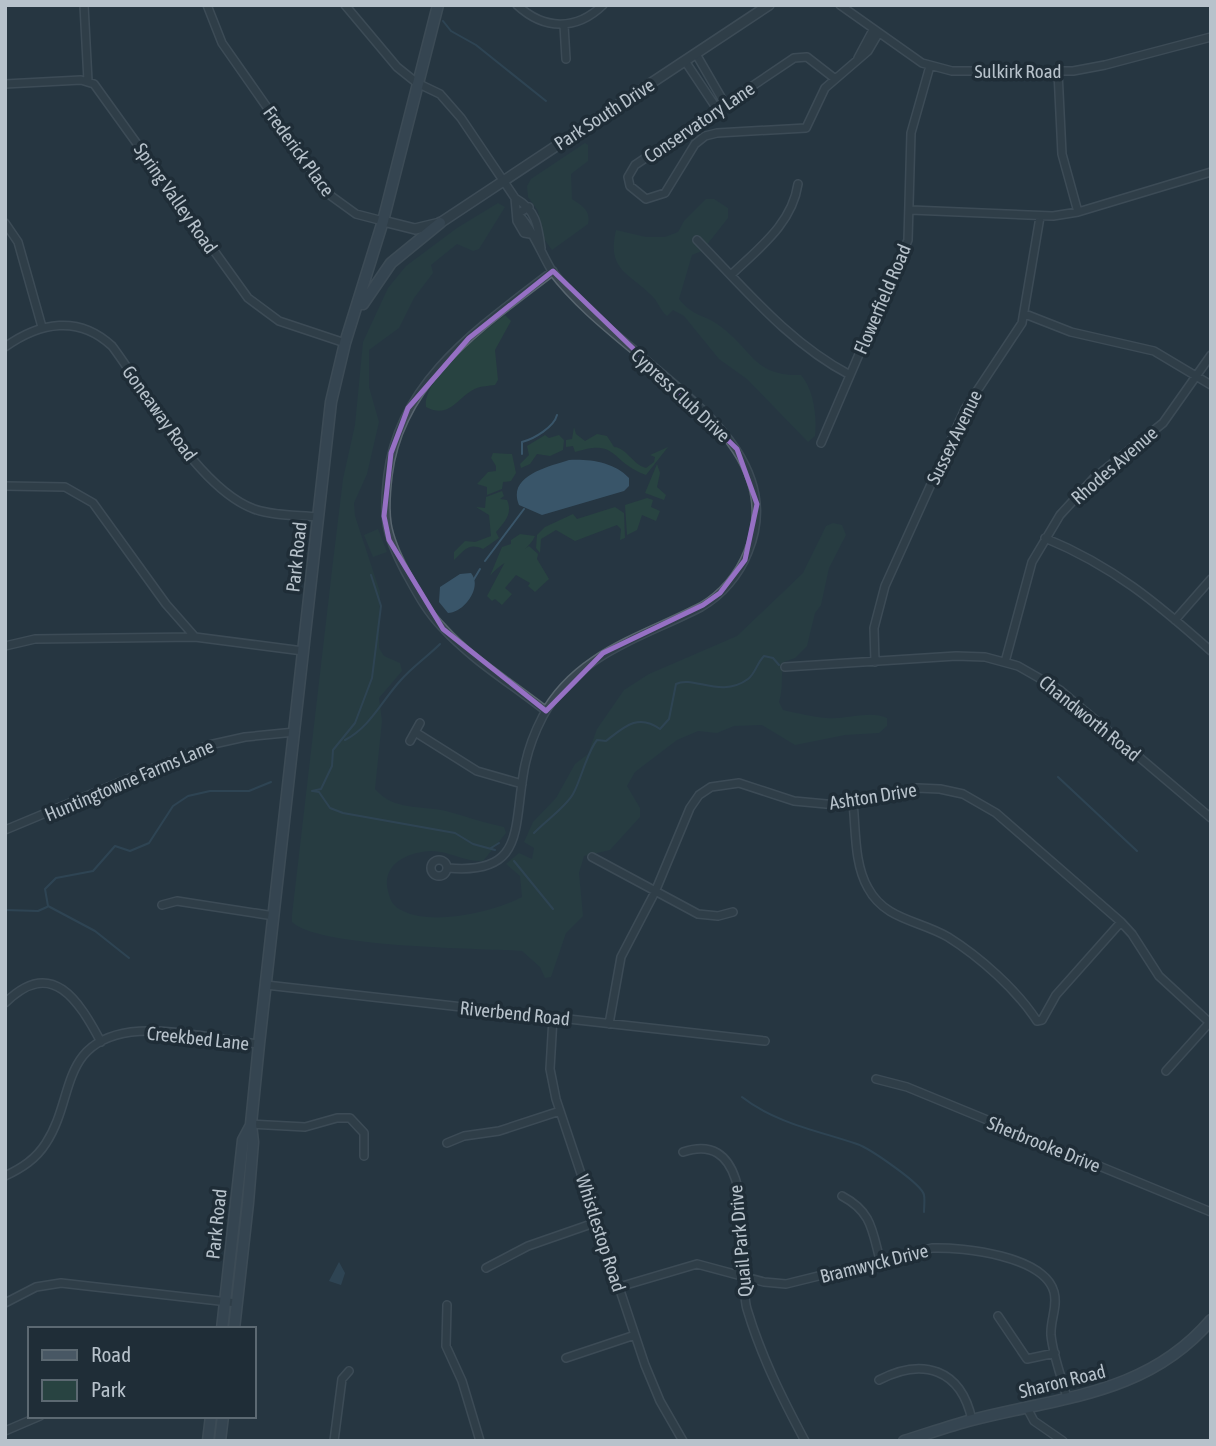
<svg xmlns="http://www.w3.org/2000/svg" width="1216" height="1446" font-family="'Asap Condensed',sans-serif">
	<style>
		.green { fill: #284341 }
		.water { fill: #395569 }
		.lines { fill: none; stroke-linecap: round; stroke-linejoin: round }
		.stream { stroke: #395569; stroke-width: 2 }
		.minor-casing { stroke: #58656f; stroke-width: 10 }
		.tertiary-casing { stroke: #58656f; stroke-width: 12 }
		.secondary-casing { stroke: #58656f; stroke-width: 13 }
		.minor { stroke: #3a4751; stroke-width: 7 }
		.tertiary { stroke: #3a4751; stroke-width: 9 }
		.secondary { stroke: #485764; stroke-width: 10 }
		.marked { fill: none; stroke: #9670c4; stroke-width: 5; stroke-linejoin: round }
		.labels { text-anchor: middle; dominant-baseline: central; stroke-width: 7; stroke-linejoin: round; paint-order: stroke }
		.street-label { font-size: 19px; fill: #b7c2cb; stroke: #1f2d37 }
	</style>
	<rect width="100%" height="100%" fill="#263642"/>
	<path class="green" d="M585 143 588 145V161L571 174 572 199C582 206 591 210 588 224L552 250 544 239 538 211 528 197 527 186 531 179Z
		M706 199H714L728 208V218L702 251 692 255 679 299C694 318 705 314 720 326 754 351 753 376 801 375 814 390 817 417 815 436L808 442 747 379 719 359 684 316 673 310 667 316C661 311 659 304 654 298 631 273 606 272 616 230L646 237H665L678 232 684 221Z
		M498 203 505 207 479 249 473 251 457 244 431 265 433 273 414 298 399 328 369 350V387L379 422 367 474 354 503 355 516 380 592 379 648 384 656 400 663 402 671 379 698 382 721 375 789C394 811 420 805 446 811 465 816 484 823 504 827L506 833 483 861C465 862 449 851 431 851 408 852 381 864 388 891 390 900 393 907 403 911 433 926 494 912 522 897L520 876 506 864 519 853 532 859 534 848 524 842 533 822 556 798 575 764 588 754 597 729 624 690 649 674 737 636 803 573 826 526 833 523 842 525 846 535 829 568 821 605 815 613 807 646 795 658 784 662C780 677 784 686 779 702L783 710C797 713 812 717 827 718 846 720 870 710 887 718V726L879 733 845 735 795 745 762 725 734 726 717 733 698 731 677 740 635 772 627 786 640 808V817L610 850 584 856 579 873 583 916 566 933 551 977 545 978 540 967 522 951C478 948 319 948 292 922V915L332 570 343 479 355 425 363 342 388 288 406 266 457 228Z
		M505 315 511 321 495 350 498 380 495 385C489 386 482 386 477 388 457 396 451 420 426 407 422 378 484 332 505 315Z
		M574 427 576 434 585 441 597 434 607 436 614 447C627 448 632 464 646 468L654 462 655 457 650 455 668 447 646 475C609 461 618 438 575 452L573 446 566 447V440L572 439Z
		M545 435 549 438 559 435 564 440 563 450 550 456 537 454 530 464 521 468 520 464 529 455 527 446Z
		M493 453 512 454 516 473 511 481 503 482 502 489 487 495V487L477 484 488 472 496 471V466L491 458Z
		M657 464 660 473 657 487 666 495 664 500 645 493Z
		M502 491 504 496 500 499 507 500C513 513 505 522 496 532L499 538 483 549C468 542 464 551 454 560V552L465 541 475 542 491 536 489 515 476 507 485 508 486 497Z
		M647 498 653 500 651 507 660 511 656 521 642 515 637 530 627 535 625 505Z
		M615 507 624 513 625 538 620 540 621 529 617 525 575 541 556 530 541 539 540 553 536 548 537 535 545 527 573 514 577 519Z
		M378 529 387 552 373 557 364 535Z
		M520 534 535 536C528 553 502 560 490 576L502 547 511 544V540Z
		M529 546 538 554 537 559 549 579 535 592 528 586 530 583 516 575 505 588 512 594 502 605 495 599 492 601 487 596 505 562Z"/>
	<path class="water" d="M569 460C590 459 614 462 629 478V486L624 491 542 515 519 505C507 476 547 467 569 460Z
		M471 573C483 587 464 613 448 613L439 602 440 587 460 574Z
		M339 1262 345 1273 341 1285 329 1281Z"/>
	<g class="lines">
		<path class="stream" d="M443 21 451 31 476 45 546 101
			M522 454V442C534 439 554 427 557 415
			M485 561 524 509
			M474 579 480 569
			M345 740C370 727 381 702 400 681 412 667 427 657 440 644
			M1058 777 1137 851
			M312 791 321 789 332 766 333 750 355 723 372 678 381 606 371 575
			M313 791 319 792 330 808 343 813 455 833 473 844 495 850
			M534 833C545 821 565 808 573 794 581 780 587 752 597 740L606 741C624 727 638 713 660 729L669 719 676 684C693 675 721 699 748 679 755 674 757 663 764 656L773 658 779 665
			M491 848 499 843
			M514 861 553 909
			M48 906 45 889 56 878 93 871 115 846 130 851 149 843 173 806 188 796 210 791H249L271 782
			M48 906 95 931 129 958
			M5 910 38 911 47 907
			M742 1097C775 1123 819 1131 857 1144 869 1148 922 1184 924 1195 925 1200 924 1207 924 1212"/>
		<g class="minor-casing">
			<path id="minor" d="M84 5 88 81
				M207 5 222 43 327 193 356 214 383 221
				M345 5 397 67 417 83 440 94 461 118 515 198 517 221 524 233 530 234
				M517 5C544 30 576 31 603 5
				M840 5 922 63 952 71H1073L1105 65 1211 37
				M564 25 566 59
				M696 54 725 104
				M858 58 873 30
				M685 61 717 109
				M1058 72 1062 154 1078 212
				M834 78 807 57 794 58 635 165 628 177 630 186 646 199 665 193 695 144 705 136 717 133 806 128 825 88 868 51 878 34
				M5 84 81 80 94 84 248 298 279 321 345 343
				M515 198C536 210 538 225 541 248
				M911 210 1053 216 1078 212 1211 172
				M5 223 18 242 42 327
				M697 240C745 289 789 343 850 375
				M731 275C759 248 792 224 798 184
				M1025 314 1071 332 1154 351 1211 385
				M5 347C40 322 79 315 112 346 148 394 198 488 254 509 273 516 298 515 318 517
				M821 443 908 240 911 133 930 66
				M5 486 65 487 93 503 166 604 195 637 35 639 5 646
				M1045 538C1113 566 1157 603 1211 651
				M1175 620 1211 579
				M195 637 303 651
				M875 662 874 628 885 586 965 409 1022 323 1040 217
				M1005 662 1032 562 1060 515 1094 478 1163 423 1211 355
				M785 667 956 656 985 657 1018 666 1060 690 1211 818
				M546 711C512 684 472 660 443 628 426 611 416 591 405 571 385 533 383 517 388 475 400 379 482 326 553 271
				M415 732 477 771 522 784
				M410 741 420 723
				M853 803C856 830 854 864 868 888 885 920 919 920 948 937 980 957 1017 990 1037 1021L1042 1020 1056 995 1121 922
				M5 830 209 745 245 737 295 732
				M592 857 698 914 718 916 733 912
				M431 868a8 8 0 1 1 16 0a8 8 0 1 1-16 0Z
				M448 868C523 875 514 831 523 776 526 755 533 735 543 716 576 654 643 637 701 607 722 595 739 575 748 552 784 465 697 405 640 355 610 330 576 303 552 271 543 257 528 220 517 214L529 207
				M162 905 177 901 274 916
				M266 985 765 1041
				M5 1003C52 956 79 1001 101 1042
				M553 1018 550 1069 556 1099 645 1365 660 1401 683 1441
				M609 1024 621 957 655 892 690 808 699 795 711 787 739 783 794 801 837 805 917 788 940 789 963 794 996 813 1121 922 1132 934 1159 976 1209 1022
				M1166 1071 1211 1021
				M876 1079 907 1087 1211 1212
				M251 1124 305 1127 337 1118H350L364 1133V1156
				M447 1143 464 1136 499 1131 560 1111
				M683 1152C764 1125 736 1274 747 1309 761 1356 782 1398 805 1441
				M5 1176C22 1168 36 1159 46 1143 75 1099 59 1042 131 1032 168 1027 221 1040 259 1044
				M842 1196C872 1212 872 1230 880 1260
				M486 1268 528 1246 597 1222
				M619 1287 697 1264 764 1282 786 1284 932 1248C964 1247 1044 1256 1054 1292 1058 1307 1050 1320 1051 1335 1053 1356 1062 1378 1067 1398
				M5 1303 36 1287 61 1283 237 1303
				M447 1305 446 1346 462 1381 480 1441
				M998 1316 1027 1359 1055 1353
				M566 1358 635 1335
				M879 1380C923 1357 961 1369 972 1420
				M1027 1408 1034 1421 1063 1441
				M5 1431 40 1416
				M334 1441 342 1379 349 1371"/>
		</g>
		<g class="tertiary-casing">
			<path id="tertiary" d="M383 221 415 229 440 223 769 5"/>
		</g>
		<g class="secondary-casing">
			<path id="secondary" d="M363 304 391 263 440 223
				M222 1329 243 1140 251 1125
				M234 1329 248 1203 253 1142 251 1124 259 1044 331 402 345 343 383 221 438 5
				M208 1441 211 1416
				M220 1441 223 1416
				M904 1441C927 1434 949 1426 972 1420 1060 1397 1147 1395 1211 1320"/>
		</g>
		<use href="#minor" class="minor"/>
		<use href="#tertiary" class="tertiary"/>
		<use href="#secondary" class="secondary"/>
	</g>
	<path d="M0 0H1216V1446H0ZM553 271 737 449 757 504 745 560 720 593 703 605 603 653 546 711 443 629 389 540 384 516 391 453 408 408 469 338Z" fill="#263642" fill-opacity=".55" fill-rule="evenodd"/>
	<path class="marked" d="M553 271 737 449 757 504 745 560 720 593 703 605 603 653 546 711 443 629 389 540 384 516 391 453 408 408 469 338Z"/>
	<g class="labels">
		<g class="street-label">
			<text x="1018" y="71">Sulkirk Road</text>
			<text transform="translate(604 114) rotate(-33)">Park South Drive</text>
			<text transform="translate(699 122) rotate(-34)">Conservatory Lane</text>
			<text transform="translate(299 151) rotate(54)">Frederick Place</text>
			<text transform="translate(176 198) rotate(55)">Spring Valley Road</text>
			<text transform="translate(882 299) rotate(-67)">Flowerfield Road</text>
			<text transform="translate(681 395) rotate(43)">Cypress Club Drive</text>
			<text transform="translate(160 413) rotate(54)">Goneaway Road</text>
			<text transform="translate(954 437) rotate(-64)">Sussex Avenue</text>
			<text transform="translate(1114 465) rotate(-41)">Rhodes Avenue</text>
			<text transform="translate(296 557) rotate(-84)">Park Road</text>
			<text transform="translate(1090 718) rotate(39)">Chandworth Road</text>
			<text transform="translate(129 780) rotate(-23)">Huntingtowne Farms Lane</text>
			<text transform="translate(873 796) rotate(-9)">Ashton Drive</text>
			<text transform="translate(515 1013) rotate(6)">Riverbend Road</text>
			<text transform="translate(198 1038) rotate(6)">Creekbed Lane</text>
			<text transform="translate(1044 1144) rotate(22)">Sherbrooke Drive</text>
			<text transform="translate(216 1224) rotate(-84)">Park Road</text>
			<text transform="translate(601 1233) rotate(72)">Whistlestop Road</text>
			<text transform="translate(740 1241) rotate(-95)">Quail Park Drive</text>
			<text transform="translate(874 1263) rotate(-14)">Bramwyck Drive</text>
			<text transform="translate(1062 1381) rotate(-14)">Sharon Road</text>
		</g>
	</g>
	<rect width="1216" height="1446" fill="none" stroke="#b7c2cb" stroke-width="14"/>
	<rect x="28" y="1327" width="228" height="91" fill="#1f2d37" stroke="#5c6972" stroke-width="2"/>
	<rect x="42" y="1350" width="35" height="10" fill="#485764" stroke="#5c6972" stroke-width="2"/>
	<text x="91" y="1362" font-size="21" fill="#b7c2cb">Road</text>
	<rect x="42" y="1380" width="35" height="21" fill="#284341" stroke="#5c6972" stroke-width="2"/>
	<text x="91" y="1397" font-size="21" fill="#b7c2cb">Park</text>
</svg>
